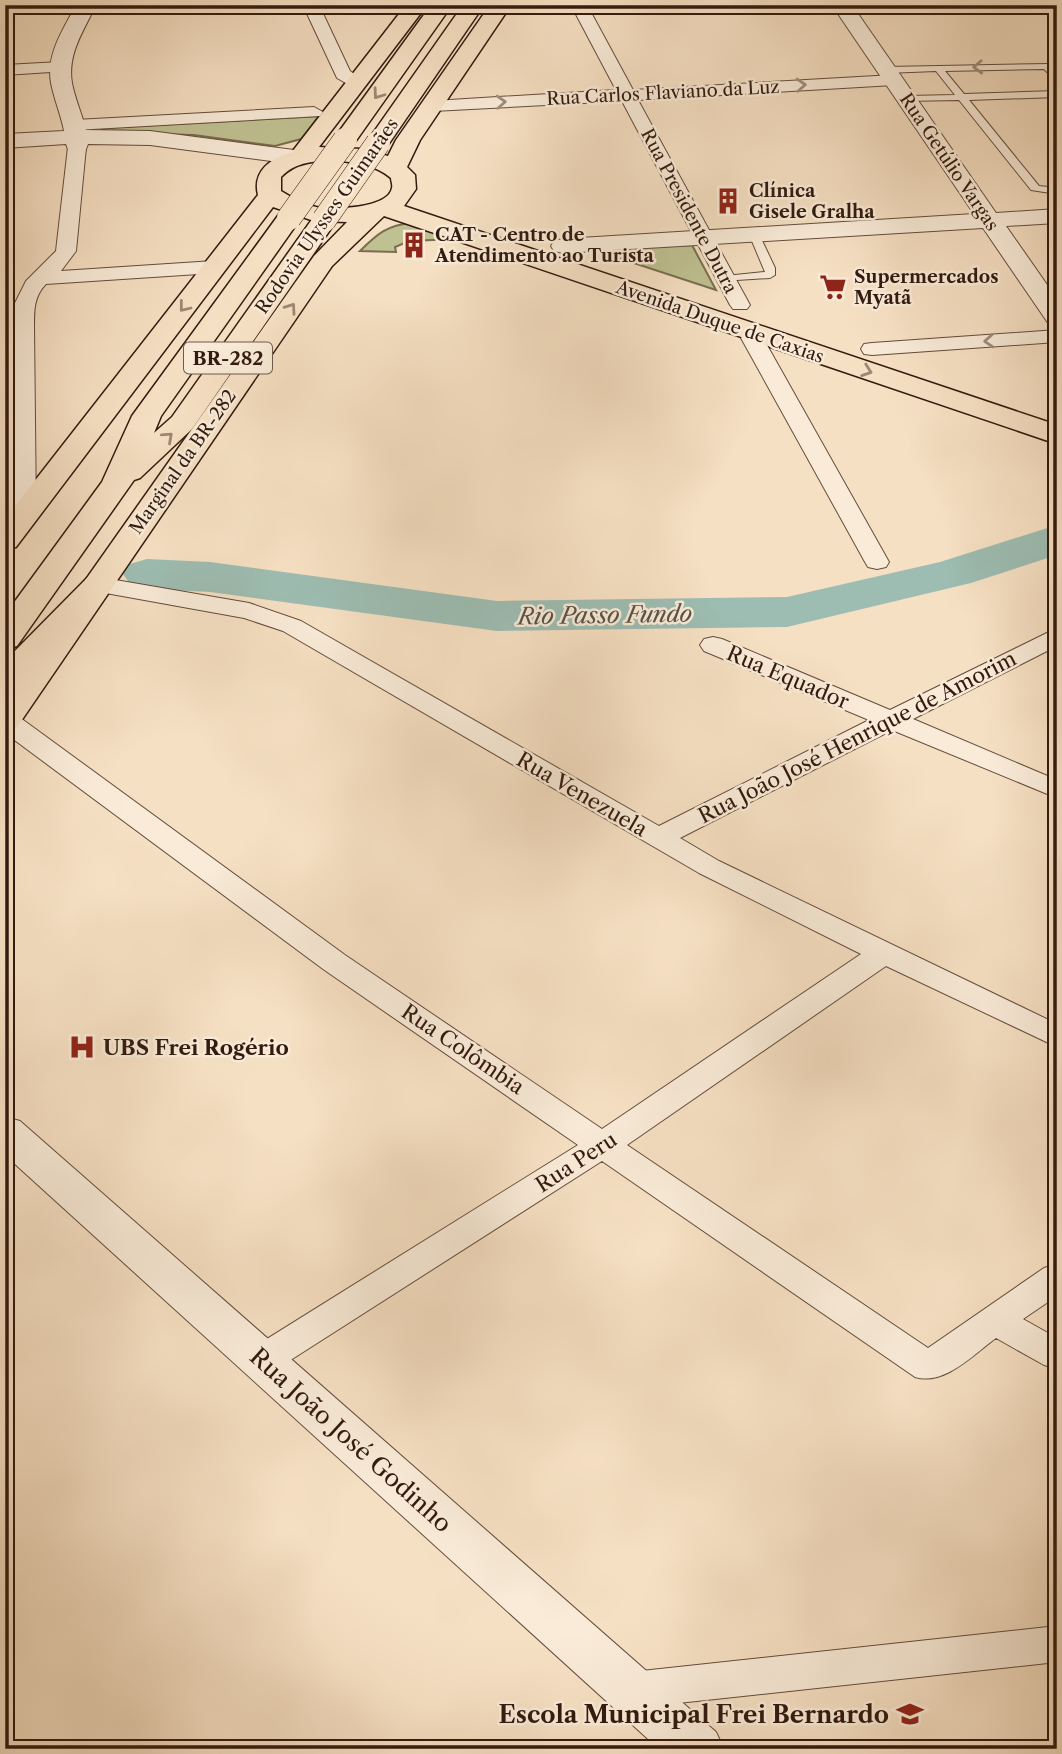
<svg xmlns="http://www.w3.org/2000/svg" width="1062" height="1754" font-family="'Libre Caslon Text',serif">
	<style>
		.green { fill: #bfc192; stroke: #796e50; stroke-width: 2 }
		.lines { fill: none; stroke-linecap: round; stroke-linejoin: round }
		.stream { fill: #737c71; fill-rule: evenodd }
		.river { fill: #9dbdb2; fill-rule: evenodd }
		.service-casing { stroke: #644c3c; stroke-width: 2 }
		.minor-casing { stroke: #644c3c; stroke-width: 2 }
		.tertiary-casing { stroke: #644c3c; stroke-width: 2 }
		.primary-casing { stroke: #331a0f; stroke-width: 3 }
		.trunk-casing { stroke: #331a0f; stroke-width: 3 }
		.service { fill: #f9ebd8; fill-rule: evenodd }
		.minor { fill: #f9ebd8; fill-rule: evenodd }
		.tertiary { fill: #f9ebd8; fill-rule: evenodd }
		.primary { fill: #f6e0c3; fill-rule: evenodd }
		.trunk { fill: #f6e0c3; fill-rule: evenodd }
		.trunk-bridge-casing { stroke: #331a0f; stroke-width: 25; stroke-linecap: butt }
		.trunk-bridge { stroke: #f6e0c3; stroke-width: 24 }
		.oneway { stroke: #a08d7e }
		.oneway2 { stroke: #9e8772 }
		.labels { text-anchor: middle; dominant-baseline: central; stroke-width: 5; stroke-linejoin: round; paint-order: stroke }
		.far-street-label { font-size: 18px; fill: #331a0f; stroke: #f9ebd8 }
		.far-poi-label { font-size: 18px; font-weight: bold; fill: #331a0f; stroke: #f9ebd8; text-anchor: start }
		.shield { fill: #f9ebd8; stroke: #6e594b; stroke-width: 2 }
		.shield-label { font-size: 19px; font-weight: bold; fill: #331a0f }
		.street-label { font-size: 21px; fill: #331a0f; stroke: #f9ebd8 }
		.poi-label { font-size: 21px; font-weight: bold; fill: #331a0f; stroke: #f9ebd8; text-anchor: start }
		.water-label { font-size: 23px; font-style: italic; fill: #585348; stroke: #f9ebd8 }
		.near-street-label { font-size: 24px; fill: #331a0f; stroke: #f9ebd8 }
		.near-poi-label { font-size: 24px; font-weight: bold; fill: #331a0f; stroke: #f9ebd8; text-anchor: end }
	</style>
	<rect width="100%" height="100%" fill="#f6e0c3"/>
	<filter id="stains"><feTurbulence type="fractalNoise" baseFrequency=".00286" numOctaves="4"/><feColorMatrix values="0 0 0 0 .2 0 0 0 0 .09 0 0 0 0 .02 0 0 0 .5 -.17"/></filter>
	<radialGradient id="worn" r=".72"><stop offset=".6" stop-color="#630" stop-opacity="0"/><stop offset="1" stop-color="#630" stop-opacity=".3"/></radialGradient>
	<path class="green" d="M319 116 301 139 275 146 194 135 111 133 101 128Z
		M412 223 457 239 409 241 395 247 396 252 360 251C377 234 387 225 412 223Z
		M692 245 716 290 594 250Z"/>
	<g class="lines">
		<path class="stream" d="M5 7 11 13 5 20Z"/>
		<path class="river" d="M1057 525V555L971 583 787 627 497 631 210 592 147 589 130 584 123 574 130 564 147 559 210 562 497 601 787 597 940 562Z"/>
		<g class="service-casing">
			<path id="service" d="M373 5H418L419 7 415 10Z
				M1049 64 1057 73V82L1044 69 945 71 964 94 1057 91V97L969 100 1039 186 1057 188V194L1031 190 959 100 904 101V97L907 96 955 95 936 71 886 73 882 70 886 67Z
				M750 232 759 234 775 268V275L770 278 721 281 720 279 725 276 765 272 749 234Z"/>
		</g>
		<g class="minor-casing">
			<path id="minor" d="M303 5H319L350 71 366 82 363 86H351L337 78Z
				M571 5H587L633 90 894 75 903 80 894 85 638 100 750 305 747 309H733L730 305 622 101 433 111 424 106 433 101 616 90Z
				M60 62 68 67 66 71 5 75V65Z
				M314 107 323 112 320 116 75 130 66 125 75 120Z
				M77 142 86 147 76 251 61 271 214 261 221 263 224 267 221 271 214 273 46 284C34 296 34 310 34 326L36 515 32 520 24 522 16 520 12 515 14 305 26 281 56 251 68 147Z
				M754 327 761 329 765 333 763 338 889 562 886 567 877 569 868 567 865 562 741 338 747 329Z
				M1057 330V342L872 355 864 354 861 349 864 344 872 343Z
				M98 577 249 603 301 621 659 826 869 720 704 651 700 645 704 639 713 637 722 639 890 710 1057 628V646L913 719 1057 780V798L892 730 680 838 719 861 1057 1024V1047L886 966 627 1145 928 1348 1044 1268 1057 1264V1296L1023 1319 1057 1338V1369L1044 1365 996 1338C973 1355 944 1386 915 1377L602 1161 275 1370 262 1374 249 1370 243 1360 249 1350 578 1145 323 969 5 733V712L15 714 345 955 602 1129 861 954 699 873 283 631 244 618 89 590 85 585 89 580Z
				M1057 1626V1662L632 1708 617 1703 611 1690 617 1677 632 1672Z"/>
		</g>
		<g class="tertiary-casing">
			<path id="tertiary" d="M76 5H96C84 30 67 54 72 83 75 99 82 114 86 130L150 131 294 150 302 152 305 157 302 162 294 164 150 145 88 144 85 152H69L66 144 5 148V134L64 131C61 115 54 99 51 83 46 54 63 30 76 5Z
				M832 5H852L996 213 1057 209V223L1006 226 1057 299V326L1048 323 983 228 563 253 554 251 551 246 554 241 563 239 974 214Z
				M5 1117 20 1121 716 1732 724 1749H659L5 1155Z"/>
		</g>
		<g class="primary-casing">
			<path id="primary" d="M406 5H427L319 147 361 149 388 156 396 140 490 5H511L420 140 407 167 415 175 416 189 404 206 1057 425V444L384 216 332 266 17 727 5 731V694L314 256 347 222 314 221 273 207 16 547 5 549V519L258 195C252 171 271 158 292 152ZM337 161C357 162 375 165 391 178 391 181 393 185 392 188 388 209 332 210 316 207 304 204 292 198 281 191V177C296 161 316 161 337 161Z"/>
		</g>
		<g class="trunk-casing">
			<path id="trunk" d="M431 5H452L353 145H337L333 140Z
				M463 5H484L386 148H370L366 143Z
				M289 211 298 213 301 218 161 416 154 433 172 417 315 215 324 212 333 215 337 220 192 429 140 478 134 480 17 646 5 649V615L102 482 132 416 280 213Z
				M98 575 109 578 114 585 109 592 17 688 5 691V661L87 578Z"/>
		</g>
		<use href="#service" class="service"/>
		<use href="#minor" class="minor"/>
		<use href="#tertiary" class="tertiary"/>
		<use href="#primary" class="primary"/>
		<use href="#trunk" class="trunk"/>
		<g class="trunk-bridge-casing">
			<path id="trunk-bridge" d="M289 218 345 140
				M324 220 378 143"/>
		</g>
		<use href="#trunk-bridge" class="trunk-bridge"/>
	</g>
	<defs><path id="oneway-chevron" d="M-2-3.5L2.5 0L-2 3.5" fill="none" stroke-width="1.6" stroke-linecap="round" stroke-linejoin="round" transform="scale(1.75)"/></defs>
	<g class="oneway">
		<use href="#oneway-chevron" transform="translate(978 67) rotate(178)"/>
		<use href="#oneway-chevron" transform="translate(801 85) rotate(-3)"/>
		<use href="#oneway-chevron" transform="translate(501 102) rotate(-3)"/>
		<use href="#oneway-chevron" transform="translate(989 341) rotate(176)"/>
	</g>
	<g class="oneway2">
		<use href="#oneway-chevron" transform="translate(378 94) rotate(126)"/>
		<use href="#oneway-chevron" transform="translate(184 307) rotate(128)"/>
		<use href="#oneway-chevron" transform="translate(291 308) rotate(-55)"/>
		<use href="#oneway-chevron" transform="translate(867 371) rotate(19)"/>
		<use href="#oneway-chevron" transform="translate(168 437) rotate(-42)"/>
	</g>
	<defs>
		<g id="building-bare" transform="scale(2.1)"><path d="M-4-6H4V6H1V3H-1V6H-4ZM-2.5-4.3h1.7v1.8h-1.7ZM.8-4.3h1.7v1.8H.8ZM-2.5-1h1.7V.8h-1.7ZM.8-1h1.7V.8H.8Z" fill="#8f2418" stroke="#f9ebd8" stroke-width="2.5" paint-order="stroke"/></g>
		<g id="supermarket-bare" transform="scale(2.1)"><path d="M-6-5.5h2.5l.6 2H6L4.5 2H-2.5L-4.4-4H-6ZM-1.5 3.2a1.3 1.3 0 1 0 .1 0ZM3 3.2a1.3 1.3 0 1 0 .1 0Z" fill="#8f2418" stroke="#f9ebd8" stroke-width="2.5" paint-order="stroke"/></g>
		<g id="hospital-bare" transform="scale(2.1)"><path d="M-5-5h3v3.5h4V-5h3V5h-3V1.5h-4V5h-3Z" fill="#8f2418" stroke="#f9ebd8" stroke-width="2.5" paint-order="stroke"/></g>
		<g id="school-bare" transform="scale(2.1)"><path d="M0-5L7-2L0 1L-7-2ZM-4 1L0 2.5L4 1V4Q0 6-4 4Z" fill="#8f2418" stroke="#f9ebd8" stroke-width="2.5" paint-order="stroke"/></g>
	</defs>
	<g fill-rule="evenodd">
		<use href="#building-bare" x="728" y="201"/>
		<use href="#building-bare" x="414" y="245"/>
		<use href="#supermarket-bare" x="833" y="287"/>
		<use href="#hospital-bare" x="82" y="1047"/>
		<use href="#school-bare" x="910" y="1714"/>
	</g>
	<g class="labels">
		<g class="far-street-label">
			<text transform="translate(663 93) rotate(-3)">Rua Carlos Flaviano da Luz</text>
			<text transform="translate(949 162) rotate(56)">Rua Getúlio Vargas</text>
			<text transform="translate(689 211) rotate(62)">Rua Presidente Dutra</text>
			<text transform="translate(327 216) rotate(-55)">Rodovia Ulysses Guimarães</text>
			<text transform="translate(720 322) rotate(19)">Avenida Duque de Caxias</text>
			<text transform="translate(183 462) rotate(-55)">Marginal da BR-282</text>
		</g>
		<g class="far-poi-label">
			<text x="749" y="191">Clínica<tspan x="749" dy="21">Gisele Gralha</tspan></text>
			<text x="435" y="235">CAT - Centro de<tspan x="435" dy="21">Atendimento ao Turista</tspan></text>
			<text x="854" y="277">Supermercados<tspan x="854" dy="21">Myatã</tspan></text>
		</g>
		<rect class="shield" x="184" y="342.5" width="88" height="31" rx="5"/>
		<g class="shield-label">
			<text x="228" y="358">BR-282</text>
		</g>
		<g class="street-label">
			<text transform="translate(788 677) rotate(23)">Rua Equador</text>
			<text transform="translate(857 737) rotate(-27)">Rua João José Henrique de Amorim</text>
			<text transform="translate(582 794) rotate(30)">Rua Venezuela</text>
			<text transform="translate(463 1049) rotate(34)">Rua Colômbia</text>
			<text transform="translate(576 1162) rotate(-33)">Rua Peru</text>
		</g>
		<g class="poi-label">
			<text x="103" y="1047">UBS Frei Rogério</text>
		</g>
		<g class="water-label">
			<text transform="translate(605 615) rotate(-1)">Rio Passo Fundo</text>
		</g>
		<g class="near-street-label">
			<text transform="translate(351 1440) rotate(42)">Rua João José Godinho</text>
		</g>
		<g class="near-poi-label">
			<text x="889" y="1714">Escola Municipal Frei Bernardo</text>
		</g>
	</g>
	<rect width="1062" height="1754" fill="none" stroke="#f6e0c3" stroke-width="28"/>
	<rect x="7" y="7" width="1048" height="1740" fill="none" stroke="#331a0f" stroke-width="3.5"/>
	<rect x="14" y="14" width="1034" height="1726" fill="none" stroke="#331a0f" stroke-width="2"/>
	<rect width="100%" height="100%" filter="url(#stains)"/>
	<rect width="100%" height="100%" fill="url(#worn)"/>
</svg>
